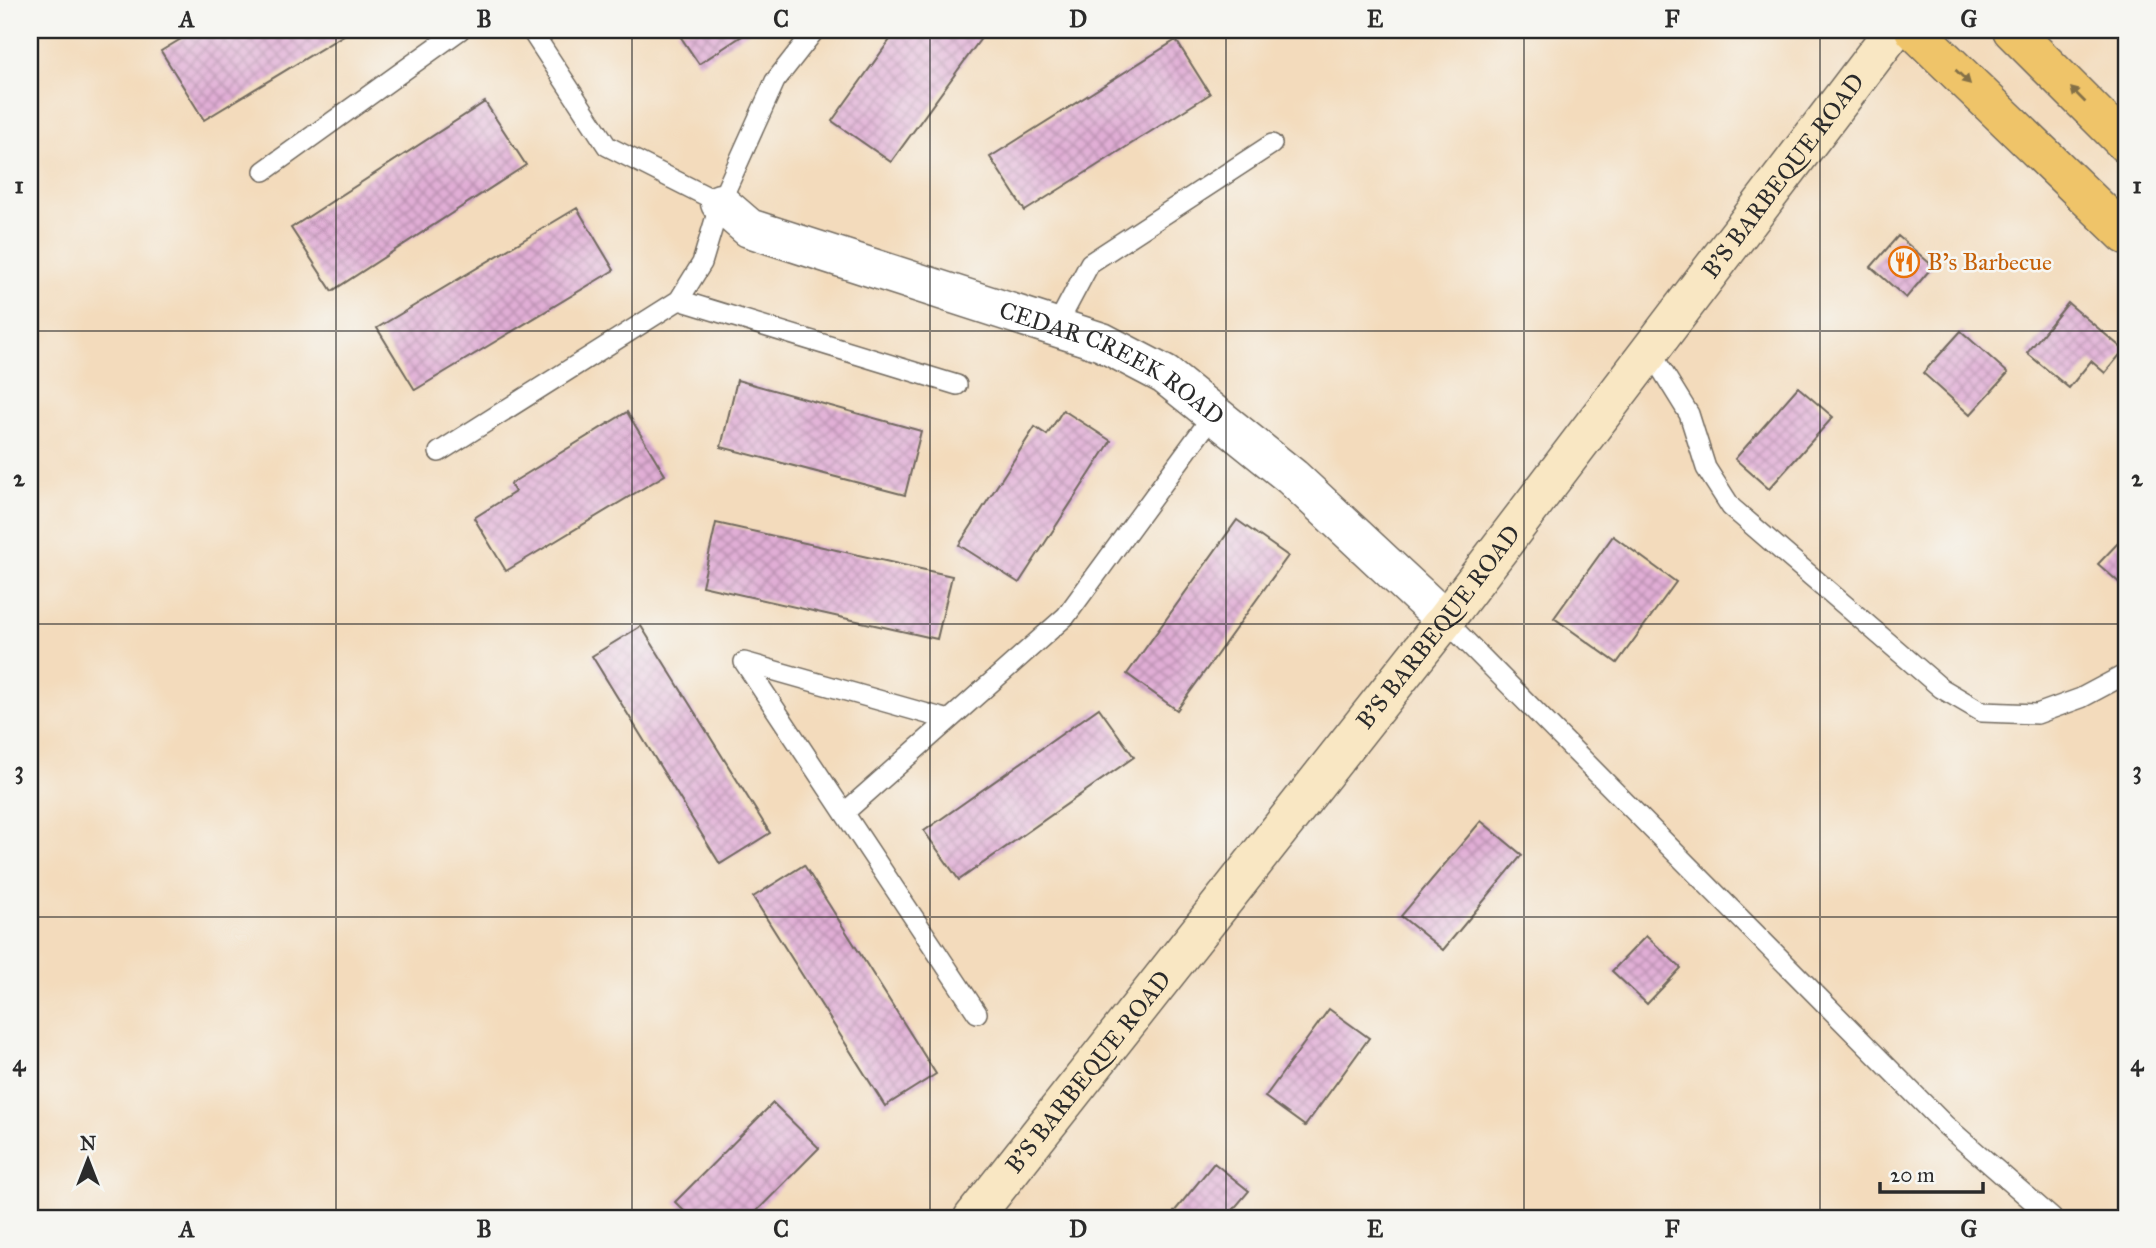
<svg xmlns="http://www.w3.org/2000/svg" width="2156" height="1248" font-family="'IM FELL Great Primer',serif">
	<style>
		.building { fill: url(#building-cross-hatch) }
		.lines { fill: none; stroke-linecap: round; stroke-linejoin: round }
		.lane-casing { stroke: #71695e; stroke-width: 22 }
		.street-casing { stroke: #71695e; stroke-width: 41 }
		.secondary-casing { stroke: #71695e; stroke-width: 41 }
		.primary-casing { stroke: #71695e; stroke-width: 41 }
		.lane { stroke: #fff; stroke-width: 19 }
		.street { stroke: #fff; stroke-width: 38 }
		.secondary { stroke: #f9e7c3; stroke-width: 38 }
		.primary { stroke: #efc469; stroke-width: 38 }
		.oneway { fill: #837047 }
		.grid { fill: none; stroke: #2b2b2b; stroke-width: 2; stroke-opacity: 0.55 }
		.labels { text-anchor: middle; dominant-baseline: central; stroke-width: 5; stroke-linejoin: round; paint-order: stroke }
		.street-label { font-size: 24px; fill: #2b2b2b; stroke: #f6f6f2 }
		.food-label { font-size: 24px; fill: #c56008; stroke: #f6f6f2; text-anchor: start }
		.neatline { fill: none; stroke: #2b2b2b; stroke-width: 2.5 }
		.grid-label { font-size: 23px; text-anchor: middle; font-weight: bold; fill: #2b2b2b }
	</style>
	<defs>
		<pattern id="building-cross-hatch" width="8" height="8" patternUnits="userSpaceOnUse" patternTransform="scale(1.75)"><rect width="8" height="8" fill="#e1aed6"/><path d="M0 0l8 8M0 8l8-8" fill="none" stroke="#b78eae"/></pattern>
	</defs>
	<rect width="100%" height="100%" fill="#f6f6f2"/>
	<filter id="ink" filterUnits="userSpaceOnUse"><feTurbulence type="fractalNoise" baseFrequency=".0143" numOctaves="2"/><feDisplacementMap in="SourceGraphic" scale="14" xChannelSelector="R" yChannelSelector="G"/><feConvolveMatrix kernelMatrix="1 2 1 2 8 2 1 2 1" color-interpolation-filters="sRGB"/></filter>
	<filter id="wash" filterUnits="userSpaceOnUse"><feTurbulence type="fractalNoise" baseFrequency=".00686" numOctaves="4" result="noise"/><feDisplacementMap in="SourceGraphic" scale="28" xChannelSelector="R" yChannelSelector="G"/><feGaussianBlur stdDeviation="1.57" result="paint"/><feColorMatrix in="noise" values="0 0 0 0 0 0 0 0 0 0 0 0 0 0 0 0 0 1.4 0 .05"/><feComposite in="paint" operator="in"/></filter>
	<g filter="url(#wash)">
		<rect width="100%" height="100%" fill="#f3dbbc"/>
		<g id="blocks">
			<path class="building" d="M196 30H352L204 120 161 51Z
				M676 30H751L699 64Z
				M897 30H987L891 162 832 121Z
				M1176 40 1210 94 1025 211 990 157Z
				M485 102 526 165 332 291 291 228Z
				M577 208 614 270 415 390 377 328Z
				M1898 236 1933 266 1906 298 1871 267Z
				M2068 303 2124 350 2105 373 2091 361 2069 388 2027 353Z
				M1961 331 2008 373 1970 415 1923 373Z
				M737 380 921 431 905 495 721 447Z
				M1798 387 1833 417 1769 489 1735 459Z
				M1063 410 1111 441 1019 583 959 545 1035 427 1047 435Z
				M627 412 665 475 506 571 474 518 515 492 510 484Z
				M1237 520 1288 556 1177 710 1127 674Z
				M716 523 952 576 937 639 702 586Z
				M1613 536 1676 582 1617 663 1554 618Z
				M2119 542 2126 549V580L2122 585 2098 564Z
				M641 626 770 833 720 864 592 656Z
				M1099 708 1134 757 959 880 924 831Z
				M1481 821 1522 855 1443 950 1401 916Z
				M804 865 936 1074 885 1106 753 897Z
				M1646 936 1681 968 1647 1004 1612 971Z
				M1329 1009 1369 1038 1305 1126 1265 1097Z
				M773 1103 819 1148 750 1218H691L675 1202Z
				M1214 1163 1249 1191 1226 1218H1169Z"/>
		</g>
	</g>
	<g filter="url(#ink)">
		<use href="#blocks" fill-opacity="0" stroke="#71695e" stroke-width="2"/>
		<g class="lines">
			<g class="lane-casing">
				<path id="lane" d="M531 30 607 146 720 203 775 81 815 30
					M264 171 460 30
					M679 300 957 385
					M1056 327 1090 263 1272 144
					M1650 351 1689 414 1706 468 1731 507 1941 688 1982 712 2037 714 2081 698 2126 674
					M439 452 679 300 702 263 720 203
					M1445 620 1945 1125 2052 1218
					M844 813 949 720
					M977 1013 744 662 949 720 1066 616 1214 414"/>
			</g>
			<g class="street-casing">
				<g id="street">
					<path id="s1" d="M720 203 749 228 1102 342 1165 375 1292 477 1445 620"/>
				</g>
			</g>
			<g class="secondary-casing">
				<g id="secondary">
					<path id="s2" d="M973 1218 1445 620 1894 30"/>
				</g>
			</g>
			<g class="primary-casing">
				<path id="primary" d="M1914 30 2126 235
					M2012 30 2126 144"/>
			</g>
			<use href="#lane" class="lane"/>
			<use href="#street" class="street"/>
			<use href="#secondary" class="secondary"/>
			<use href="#primary" class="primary"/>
		</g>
		<defs><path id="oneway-solid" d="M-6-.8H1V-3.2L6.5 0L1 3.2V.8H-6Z" transform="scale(1.75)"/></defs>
		<g class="oneway">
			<use href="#oneway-solid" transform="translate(1963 77) rotate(44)"/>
			<use href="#oneway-solid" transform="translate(2078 95) rotate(-135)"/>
		</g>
	</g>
	<path class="grid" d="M336 30V1218M632 30V1218M930 30V1218M1226 30V1218M1524 30V1218M1820 30V1218M30 331H2126M30 624H2126M30 917H2126"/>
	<defs>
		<g id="restaurant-ring" transform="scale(1.575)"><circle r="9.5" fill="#f6f6f2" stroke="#e8710a" stroke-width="1.5"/><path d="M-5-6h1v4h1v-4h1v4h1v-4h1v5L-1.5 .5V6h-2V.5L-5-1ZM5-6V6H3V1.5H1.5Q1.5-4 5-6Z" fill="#e8710a"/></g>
	</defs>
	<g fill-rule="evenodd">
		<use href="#restaurant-ring" x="1904" y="262"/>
	</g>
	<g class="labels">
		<g class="street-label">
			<text stroke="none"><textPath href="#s2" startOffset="1320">B'S BARBEQUE ROAD</textPath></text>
			<text stroke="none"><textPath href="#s1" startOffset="427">CEDAR CREEK ROAD</textPath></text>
			<text stroke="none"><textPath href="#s2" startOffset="752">B'S BARBEQUE ROAD</textPath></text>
			<text stroke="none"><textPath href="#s2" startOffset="186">B'S BARBEQUE ROAD</textPath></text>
		</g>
		<g class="food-label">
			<text x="1927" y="262">B's Barbecue</text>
		</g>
	</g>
	<rect width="2156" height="1248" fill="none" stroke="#f6f6f2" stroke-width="77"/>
	<g transform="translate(88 1160)" stroke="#f6f6f2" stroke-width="5" paint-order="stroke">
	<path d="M0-5L12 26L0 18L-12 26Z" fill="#2b2b2b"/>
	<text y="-10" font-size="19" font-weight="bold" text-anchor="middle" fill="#2b2b2b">N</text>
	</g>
	<path d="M1880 1182v10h103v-10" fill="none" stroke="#2b2b2b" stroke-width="3.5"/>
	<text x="1890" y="1182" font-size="21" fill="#2b2b2b" stroke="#f6f6f2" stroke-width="5" paint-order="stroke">20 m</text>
	<rect x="38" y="38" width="2080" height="1172" class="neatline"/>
	<g class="grid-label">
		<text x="187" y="27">A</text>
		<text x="484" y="27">B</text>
		<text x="781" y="27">C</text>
		<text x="1078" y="27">D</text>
		<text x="1375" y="27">E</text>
		<text x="1672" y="27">F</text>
		<text x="1969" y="27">G</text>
		<text x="19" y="193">1</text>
		<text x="2137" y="193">1</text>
		<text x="19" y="486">2</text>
		<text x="2137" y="486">2</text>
		<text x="19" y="778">3</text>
		<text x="2137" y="778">3</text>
		<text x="19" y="1071">4</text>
		<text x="2137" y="1071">4</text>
		<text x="187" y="1237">A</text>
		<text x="484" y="1237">B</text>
		<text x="781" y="1237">C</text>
		<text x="1078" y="1237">D</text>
		<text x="1375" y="1237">E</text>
		<text x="1672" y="1237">F</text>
		<text x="1969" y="1237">G</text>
	</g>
</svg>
